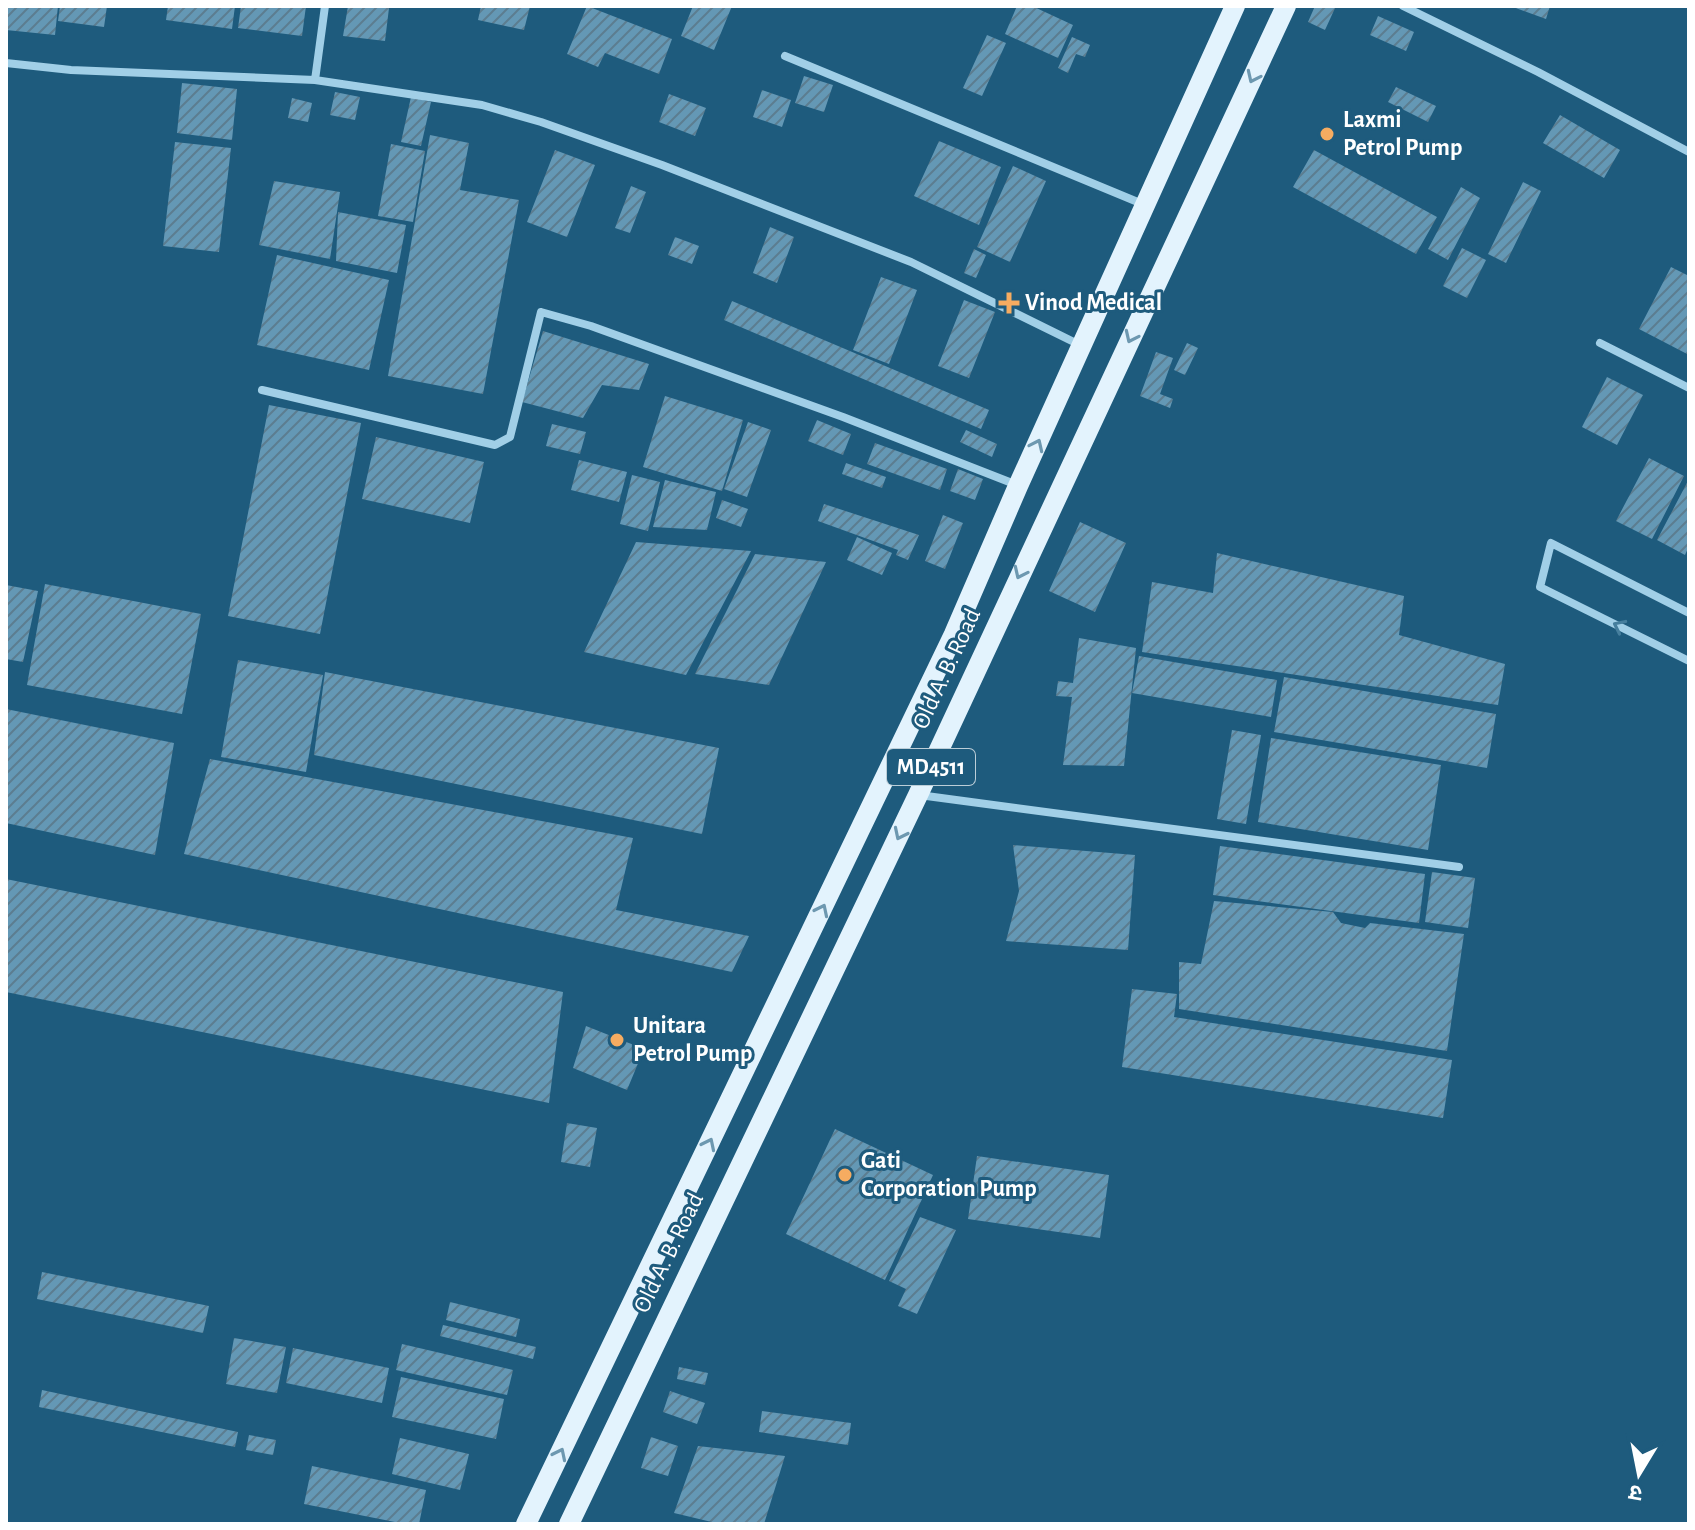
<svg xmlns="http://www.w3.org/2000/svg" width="1695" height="1530" font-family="'Alegreya Sans','Noto Sans Devanagari',sans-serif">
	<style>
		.building { fill: url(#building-hatch) }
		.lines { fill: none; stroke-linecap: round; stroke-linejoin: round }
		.street { stroke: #a1cfe7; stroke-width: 8 }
		.primary { stroke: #e3f3fd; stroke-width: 20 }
		.oneway { stroke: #6d98b0 }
		.oneway2 { stroke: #457e9d }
		.poi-dot { fill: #f6ac61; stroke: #1e5b7d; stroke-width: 3 }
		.labels { text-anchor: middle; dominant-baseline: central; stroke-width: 6; stroke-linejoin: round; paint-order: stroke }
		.shield { fill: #1e5b7d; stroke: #bcced8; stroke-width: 2 }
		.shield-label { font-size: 22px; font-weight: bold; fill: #fff }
		.poi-label { font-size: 24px; font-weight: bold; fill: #fff; stroke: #1e5b7d; text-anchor: start }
		.street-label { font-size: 24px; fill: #fff; stroke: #1e5b7d }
	</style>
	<defs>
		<pattern id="building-hatch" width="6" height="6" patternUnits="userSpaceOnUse" patternTransform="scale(2)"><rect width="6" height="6" fill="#6498b5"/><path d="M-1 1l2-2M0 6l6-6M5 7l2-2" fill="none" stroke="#5c7d90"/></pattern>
	</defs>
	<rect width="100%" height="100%" fill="#1e5b7d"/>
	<path class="building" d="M6 6H58L55 35 6 30Z
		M60 6H107L104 27 58 21Z
		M168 6H235L232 29 166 20Z
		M241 6H306L302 36 238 28Z
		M348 6 389 8 385 41 343 36Z
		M481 6H530L524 30 478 20Z
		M587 6 672 39 659 74 605 53 598 67 567 54Z
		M693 6H732L714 50 681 36Z
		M1017 6H1032L1073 25 1058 58 1005 34Z
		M1315 6H1336L1325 30 1308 22Z
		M1510 6H1550L1546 19Z
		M1378 16 1414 32 1406 51 1370 35Z
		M987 35 1006 43 982 96 963 88Z
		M1072 37 1090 45 1085 57 1076 54 1068 73 1058 68Z
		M804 76 833 85 824 112 795 103Z
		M182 83 237 89 232 140 177 133Z
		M1396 87 1436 106 1428 122 1388 102Z
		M762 90 791 100 782 127 753 117Z
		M335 92 360 97 355 120 330 115Z
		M669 94 706 108 695 136 659 122Z
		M411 97 431 102 421 146 401 142Z
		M292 98 312 103 308 122 288 118Z
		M1560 115 1620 150 1604 178 1543 143Z
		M430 135 469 143 460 190 519 200 483 394 388 376Z
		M939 141 1001 167 979 225 914 196Z
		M175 142 231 148 219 252 163 246Z
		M391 144 425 151 413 222 378 216Z
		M555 150 595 165 567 237 527 222Z
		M1314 150 1437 217 1416 254 1293 187Z
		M1013 166 1046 181 1010 262 977 247Z
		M274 181 340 192 330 259 259 245Z
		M1523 182 1541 191 1506 263 1488 254Z
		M631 186 646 192 630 233 615 228Z
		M1461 187 1480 198 1448 260 1428 249Z
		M338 212 406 225 397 273 336 261Z
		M770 227 794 237 777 283 753 273Z
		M675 237 699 246 692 264 668 255Z
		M1462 248 1486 260 1467 298 1443 286Z
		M974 249 986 255 976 278 964 273Z
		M277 255 389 280 369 370 257 345Z
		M1671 267 1689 276V355L1639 329Z
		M881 277 917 290 889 364 853 350Z
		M964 300 995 312 969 378 938 366Z
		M732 301 989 410 981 429 724 320Z
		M543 331 649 364 639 390 602 385 583 418 522 402Z
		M1187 343 1198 348 1185 375 1174 370Z
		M1156 352 1173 358 1160 394 1173 399 1170 408 1140 396Z
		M1607 377 1643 395 1617 445 1582 427Z
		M665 396 743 420 722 491 643 467Z
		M269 405 361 423 320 634 228 616Z
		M817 420 851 434 843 455 808 441Z
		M748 422 771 430 747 497 724 489Z
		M552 424 586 432 580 454 546 446Z
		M966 430 997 444 992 457 960 442Z
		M376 437 484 462 470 523 362 499Z
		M875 443 947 469 940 490 867 464Z
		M1649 458 1684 476 1652 539 1616 521Z
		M579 460 627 472 619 502 571 490Z
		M846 463 886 477 882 488 842 474Z
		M958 469 983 479 975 500 950 491Z
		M632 475 660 482 648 531 620 524Z
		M1689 479V546L1685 555 1657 540Z
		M665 480 716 492 707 530 653 527Z
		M722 500 748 509 741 527 716 518Z
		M824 504 919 535 908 560 896 555 898 550 818 521Z
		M943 515 963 523 945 569 925 561Z
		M1080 522 1126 543 1095 612 1049 591Z
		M857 537 892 553 882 575 847 560Z
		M636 542 751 551 686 675 584 652Z
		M1217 553 1404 596 1399 635 1505 664 1498 705 1142 652 1152 582 1213 593Z
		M755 554 826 562 769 685 695 674Z
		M45 584 201 614 182 714 27 685Z
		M6 585 38 591 23 662 6 659Z
		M1079 638 1136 648 1124 766 1063 765 1072 697 1056 696 1058 681 1073 683Z
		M1139 656 1277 680 1271 717 1132 693Z
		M238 660 323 675 306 772 221 757Z
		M325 672 719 748 702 834 314 755Z
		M1284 677 1496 714 1487 768 1274 732Z
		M6 709 174 743 155 855 6 823Z
		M1232 730 1261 735 1246 824 1217 819Z
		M1271 738 1441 765 1428 850 1258 822Z
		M210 759 633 838 616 910 749 936 732 972 184 854Z
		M1013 845 1135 855 1128 950 1006 941 1019 891Z
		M1220 846 1425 874 1419 923 1213 895Z
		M1432 872 1475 878 1468 928 1425 922Z
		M6 879 563 992 549 1103 6 992Z
		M1214 901 1333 912 1341 923 1365 928 1370 923 1464 934 1447 1051 1179 1009V962L1201 964Z
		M1132 989 1177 994 1174 1017 1452 1060 1443 1118 1122 1067Z
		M586 1026 644 1049 627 1090 573 1068Z
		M567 1123 597 1128 590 1167 561 1162Z
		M835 1129 933 1175 885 1280 786 1234Z
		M977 1156 1109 1175 1100 1238 968 1219Z
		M920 1217 956 1230 917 1314 898 1306 906 1289 889 1281Z
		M42 1272 209 1306 203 1333 37 1299Z
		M450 1302 520 1319 516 1337 446 1320Z
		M443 1325 536 1347 533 1359 440 1336Z
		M234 1338 286 1347 277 1393 226 1384Z
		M402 1344 513 1370 507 1395 396 1370Z
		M293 1348 389 1368 382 1403 286 1383Z
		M679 1367 708 1373 705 1385 677 1379Z
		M401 1377 504 1399 496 1439 392 1417Z
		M42 1390 238 1432 235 1447 39 1407Z
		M670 1391 705 1403 697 1424 663 1412Z
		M762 1411 851 1423 848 1445 759 1432Z
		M249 1435 276 1440 273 1455 246 1450Z
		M651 1437 678 1446 668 1476 641 1468Z
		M400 1438 469 1454 460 1490 392 1474Z
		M698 1446 785 1456 764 1524H720L674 1513Z
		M312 1466 426 1490 419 1524H405L304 1504Z"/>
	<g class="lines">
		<path class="street" d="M1403 6 1538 72 1689 152
			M785 56 1145 205
			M6 63 71 70 315 80 482 105 541 122 662 165 911 262 1082 346
			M315 80 325 6
			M1600 343 1689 388
			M262 390 495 445 510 437 541 312 591 326 843 417 1017 485
			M1689 613 1551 543 1540 587 1689 661
			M919 795 1459 867"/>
		<path class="primary" d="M526 1524 954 634 1018 486 1235 6
			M569 1524 918 795 1286 6"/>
	</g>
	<defs><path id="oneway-chevron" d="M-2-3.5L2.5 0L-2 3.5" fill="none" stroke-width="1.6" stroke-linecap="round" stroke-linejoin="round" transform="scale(2)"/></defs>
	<g class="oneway">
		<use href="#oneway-chevron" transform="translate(1253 77) rotate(115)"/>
		<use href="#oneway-chevron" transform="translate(1131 337) rotate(115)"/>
		<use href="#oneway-chevron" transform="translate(1037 445) rotate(-65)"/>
		<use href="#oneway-chevron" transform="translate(1020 573) rotate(115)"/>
		<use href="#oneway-chevron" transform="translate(900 834) rotate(116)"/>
		<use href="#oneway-chevron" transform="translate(822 910) rotate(-64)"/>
		<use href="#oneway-chevron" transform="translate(709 1144) rotate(-64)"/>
		<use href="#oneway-chevron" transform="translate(560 1454) rotate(-64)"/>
	</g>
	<use class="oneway2" href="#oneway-chevron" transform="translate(1619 626) rotate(-154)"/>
	<g class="poi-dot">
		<circle cx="1327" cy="134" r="8"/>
		<path d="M1005 291h8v8h8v8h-8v8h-8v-8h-8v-8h8z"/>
		<circle cx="617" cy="1040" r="8"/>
		<circle cx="845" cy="1175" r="8"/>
	</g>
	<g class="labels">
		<rect class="shield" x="887" y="749" width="88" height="36" rx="6"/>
		<g class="shield-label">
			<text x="931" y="767">MD4511</text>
		</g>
		<g class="poi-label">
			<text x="1343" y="120">Laxmi<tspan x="1343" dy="28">Petrol Pump</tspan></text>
			<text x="1025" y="303">Vinod Medical</text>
			<text x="633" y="1026">Unitara<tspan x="633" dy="28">Petrol Pump</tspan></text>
			<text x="861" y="1161">Gati<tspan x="861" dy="28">Corporation Pump</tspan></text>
		</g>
		<g class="street-label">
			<text transform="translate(947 669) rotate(-65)">Old A. B. Road</text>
			<text transform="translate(669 1253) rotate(-64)">Old A. B. Road</text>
		</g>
	</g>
	<rect width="1695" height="1530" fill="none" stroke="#ffffff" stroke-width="16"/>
	<g transform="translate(1639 1474) rotate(190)" stroke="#1e5b7d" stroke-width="6" paint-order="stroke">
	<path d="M0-6L14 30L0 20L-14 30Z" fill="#ffffff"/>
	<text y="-12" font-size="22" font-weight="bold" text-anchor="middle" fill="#ffffff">उ</text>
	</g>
</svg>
